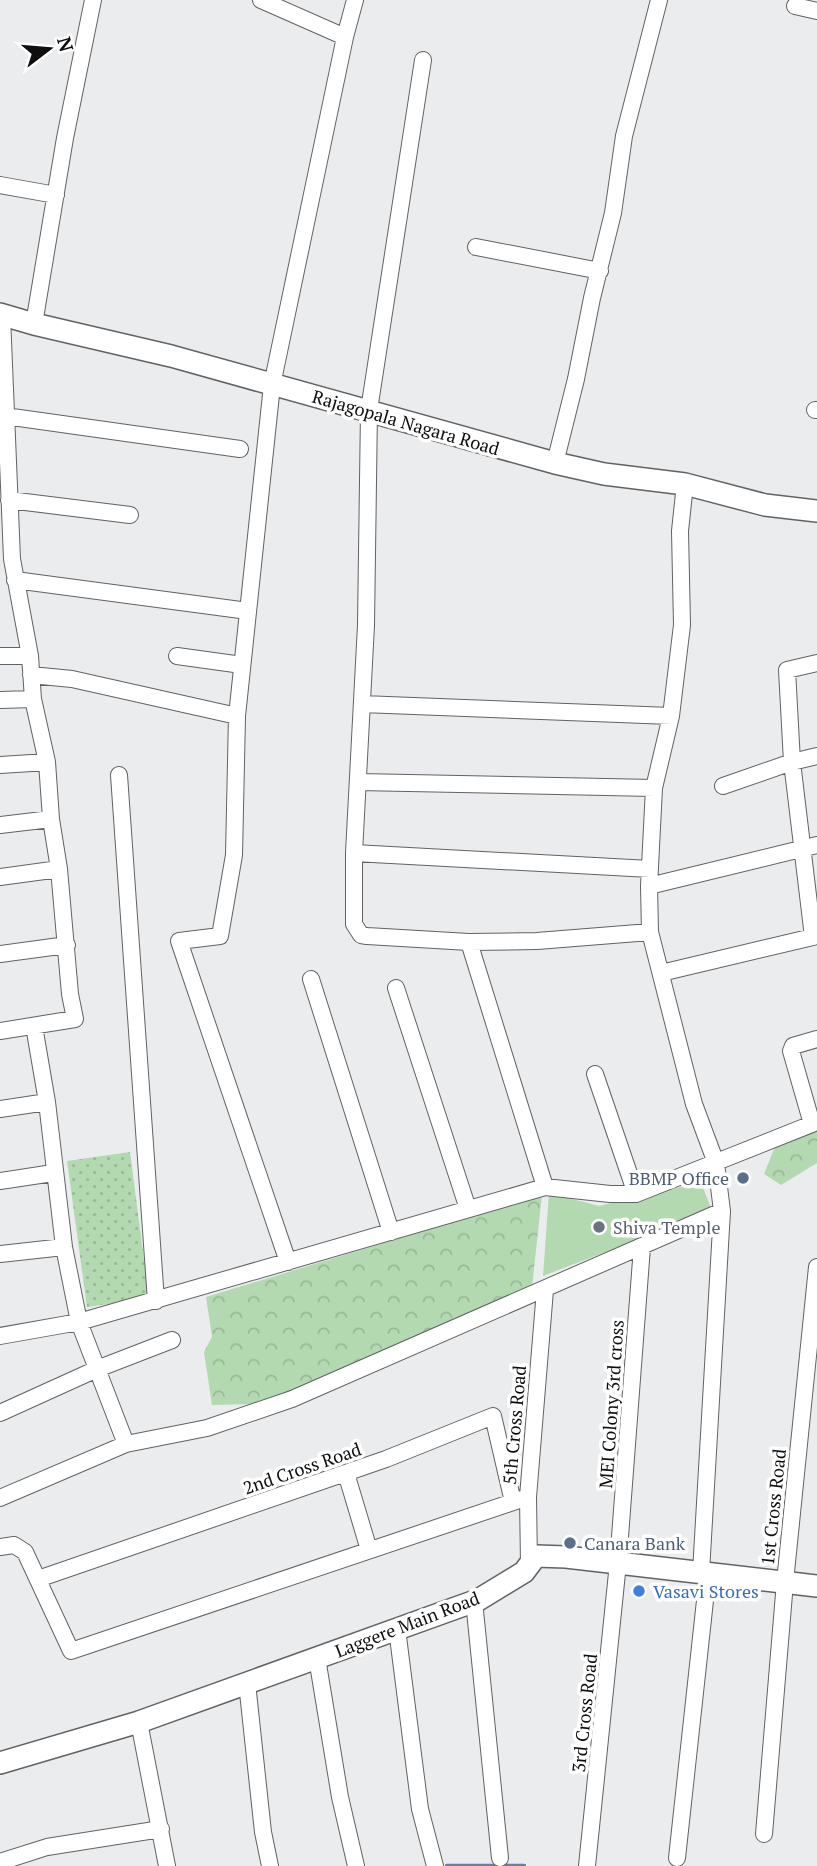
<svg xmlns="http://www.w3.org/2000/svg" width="817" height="1866" font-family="'PT Serif',serif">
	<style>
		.grass { fill: url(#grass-dots) }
		.park { fill: url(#park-crowns) }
		.garden { fill: #b3d9b0 }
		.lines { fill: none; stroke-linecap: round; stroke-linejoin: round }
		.stream { stroke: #677daa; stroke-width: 4.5 }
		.minor-casing { stroke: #616264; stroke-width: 18 }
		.tertiary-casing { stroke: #616264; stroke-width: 24 }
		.minor { stroke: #fff; stroke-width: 16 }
		.tertiary { stroke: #fff; stroke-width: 21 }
		.service-dot { fill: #5c6f8a; stroke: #fff; stroke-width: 2.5 }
		.worship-dot { fill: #6b7280; stroke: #fff; stroke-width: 2.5 }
		.shop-dot { fill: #3f7fe0; stroke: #fff; stroke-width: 2.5 }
		.labels { text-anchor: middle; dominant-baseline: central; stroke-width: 7; stroke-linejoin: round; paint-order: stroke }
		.street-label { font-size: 18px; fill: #0e0e0f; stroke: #fff }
		.service-label { font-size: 18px; fill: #4e5e75; stroke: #fff; text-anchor: end }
		.worship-label { font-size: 18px; fill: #5b616d; stroke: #fff; text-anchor: start }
		.shop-label { font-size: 18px; fill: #366cbe; stroke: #fff; text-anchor: start }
	</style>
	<defs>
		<pattern id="grass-dots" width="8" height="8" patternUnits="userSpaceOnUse" patternTransform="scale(1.75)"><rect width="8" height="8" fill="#b3d9b0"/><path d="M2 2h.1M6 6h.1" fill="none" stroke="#99b996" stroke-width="1.8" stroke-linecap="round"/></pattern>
		<pattern id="park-crowns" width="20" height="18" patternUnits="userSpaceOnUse" patternTransform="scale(1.75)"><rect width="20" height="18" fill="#b3d9b0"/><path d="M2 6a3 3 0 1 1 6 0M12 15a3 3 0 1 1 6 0" fill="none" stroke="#99b996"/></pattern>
	</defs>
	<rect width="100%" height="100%" fill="#eaecee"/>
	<path class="grass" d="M130 1152 149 1298 87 1307 67 1161Z"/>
	<path class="park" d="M817 1129V1163L781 1185 764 1174 776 1144Z
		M542 1195 532 1287 262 1404 212 1405 204 1352 212 1337 206 1297Z"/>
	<path class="garden" d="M701 1182 712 1211 543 1276 549 1193 599 1206Z"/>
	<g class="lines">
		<path class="stream" d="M447 1866H524"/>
		<g class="minor-casing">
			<path id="minor" d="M261 0 345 37
				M795 6 817 11
				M423 60 369 410 366 625 354 853V924L361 935 367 936 469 942 537 941 650 932
				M0 185 56 195
				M476 247 600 271
				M34 324 65 138 93 0
				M815 410H817
				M5 416 240 449
				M555 463 576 379 592 298 613 213 624 136 659 0
				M685 484 680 531 682 625 671 716 654 788 649 886 650 932 694 1104 716 1163 722 1211 701 1572
				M9 500 130 515
				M15 580 248 611
				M0 656H30
				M177 656 242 665
				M31 675 72 679 237 716
				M0 700 33 699
				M362 704 671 716
				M0 765 47 762
				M119 775 156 1301
				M358 782 654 788
				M723 786 792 762 817 756
				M0 825 51 819
				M354 853 650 869
				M0 877 59 869
				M649 886 817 845
				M813 937 792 762 787 670 817 663
				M469 942 545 1187
				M0 954 67 945
				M661 973 817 936
				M311 979 391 1232
				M396 988 468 1209
				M34 1026 47 1102 64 1247 79 1322 126 1444
				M0 1031 75 1019 70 994 59 869 51 819 47 762 33 699 30 656 12 559 2 316
				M595 1074 636 1194
				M0 1109 47 1102
				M812 1124 791 1051 793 1046 817 1039
				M0 1181 53 1173
				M0 1254 64 1247
				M288 1262 179 941 220 936 234 855 237 716 272 385 345 37 355 0
				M0 1336 79 1322 545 1187 610 1194H636L817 1122
				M0 1413 97 1369 172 1340
				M346 1473 369 1550
				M0 1498 126 1444 207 1428 292 1399 722 1211
				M0 1547 14 1545 25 1552 71 1651 528 1497
				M529 1564 528 1497 545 1290
				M38 1579 386 1459 493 1416 513 1502
				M474 1601 500 1858
				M397 1629 420 1809 435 1866
				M317 1658 340 1797 356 1866
				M247 1683 263 1832 270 1866
				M139 1722 167 1866
				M764 1834 785 1582 817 1267
				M677 1858 708 1573
				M0 1862 47 1847 161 1829
				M587 1866 618 1563 642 1247"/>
		</g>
		<g class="tertiary-casing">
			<path id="tertiary" d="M0 314 34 324 171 356 555 463 604 474 685 484 765 505 817 511
				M0 1763 139 1722 478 1600 524 1572 536 1556 566 1557 817 1586"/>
		</g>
		<use href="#minor" class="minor"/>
		<use href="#tertiary" class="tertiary"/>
	</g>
	<g class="service-dot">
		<circle cx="743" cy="1178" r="7"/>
		<circle cx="570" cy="1543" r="7"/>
	</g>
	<circle class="worship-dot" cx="599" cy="1227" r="7"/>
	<circle class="shop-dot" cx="639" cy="1591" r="7"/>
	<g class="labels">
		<g class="street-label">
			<text transform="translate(406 422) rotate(16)">Rajagopala Nagara Road</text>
			<text transform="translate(611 1404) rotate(-86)">MEI Colony 3rd cross</text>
			<text transform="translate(514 1425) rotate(-85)">5th Cross Road</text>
			<text transform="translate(302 1468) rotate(-19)">2nd Cross Road</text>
			<text transform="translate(773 1507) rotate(-84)">1st Cross Road</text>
			<text transform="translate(407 1624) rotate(-21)">Laggere Main Road</text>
			<text transform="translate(584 1713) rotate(-84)">3rd Cross Road</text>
		</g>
		<g class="service-label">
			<text x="729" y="1178">BBMP Office</text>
			<text x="584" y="1543" text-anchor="start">Canara Bank</text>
		</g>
		<g class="worship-label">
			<text x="613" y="1227">Shiva Temple</text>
		</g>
		<g class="shop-label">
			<text x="653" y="1591">Vasavi Stores</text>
		</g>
	</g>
	<g transform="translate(49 49) rotate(74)" stroke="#ffffff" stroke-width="5" paint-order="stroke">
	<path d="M0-5L12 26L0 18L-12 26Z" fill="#0e0e0f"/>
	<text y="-10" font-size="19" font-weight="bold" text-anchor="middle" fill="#0e0e0f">N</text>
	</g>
</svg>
